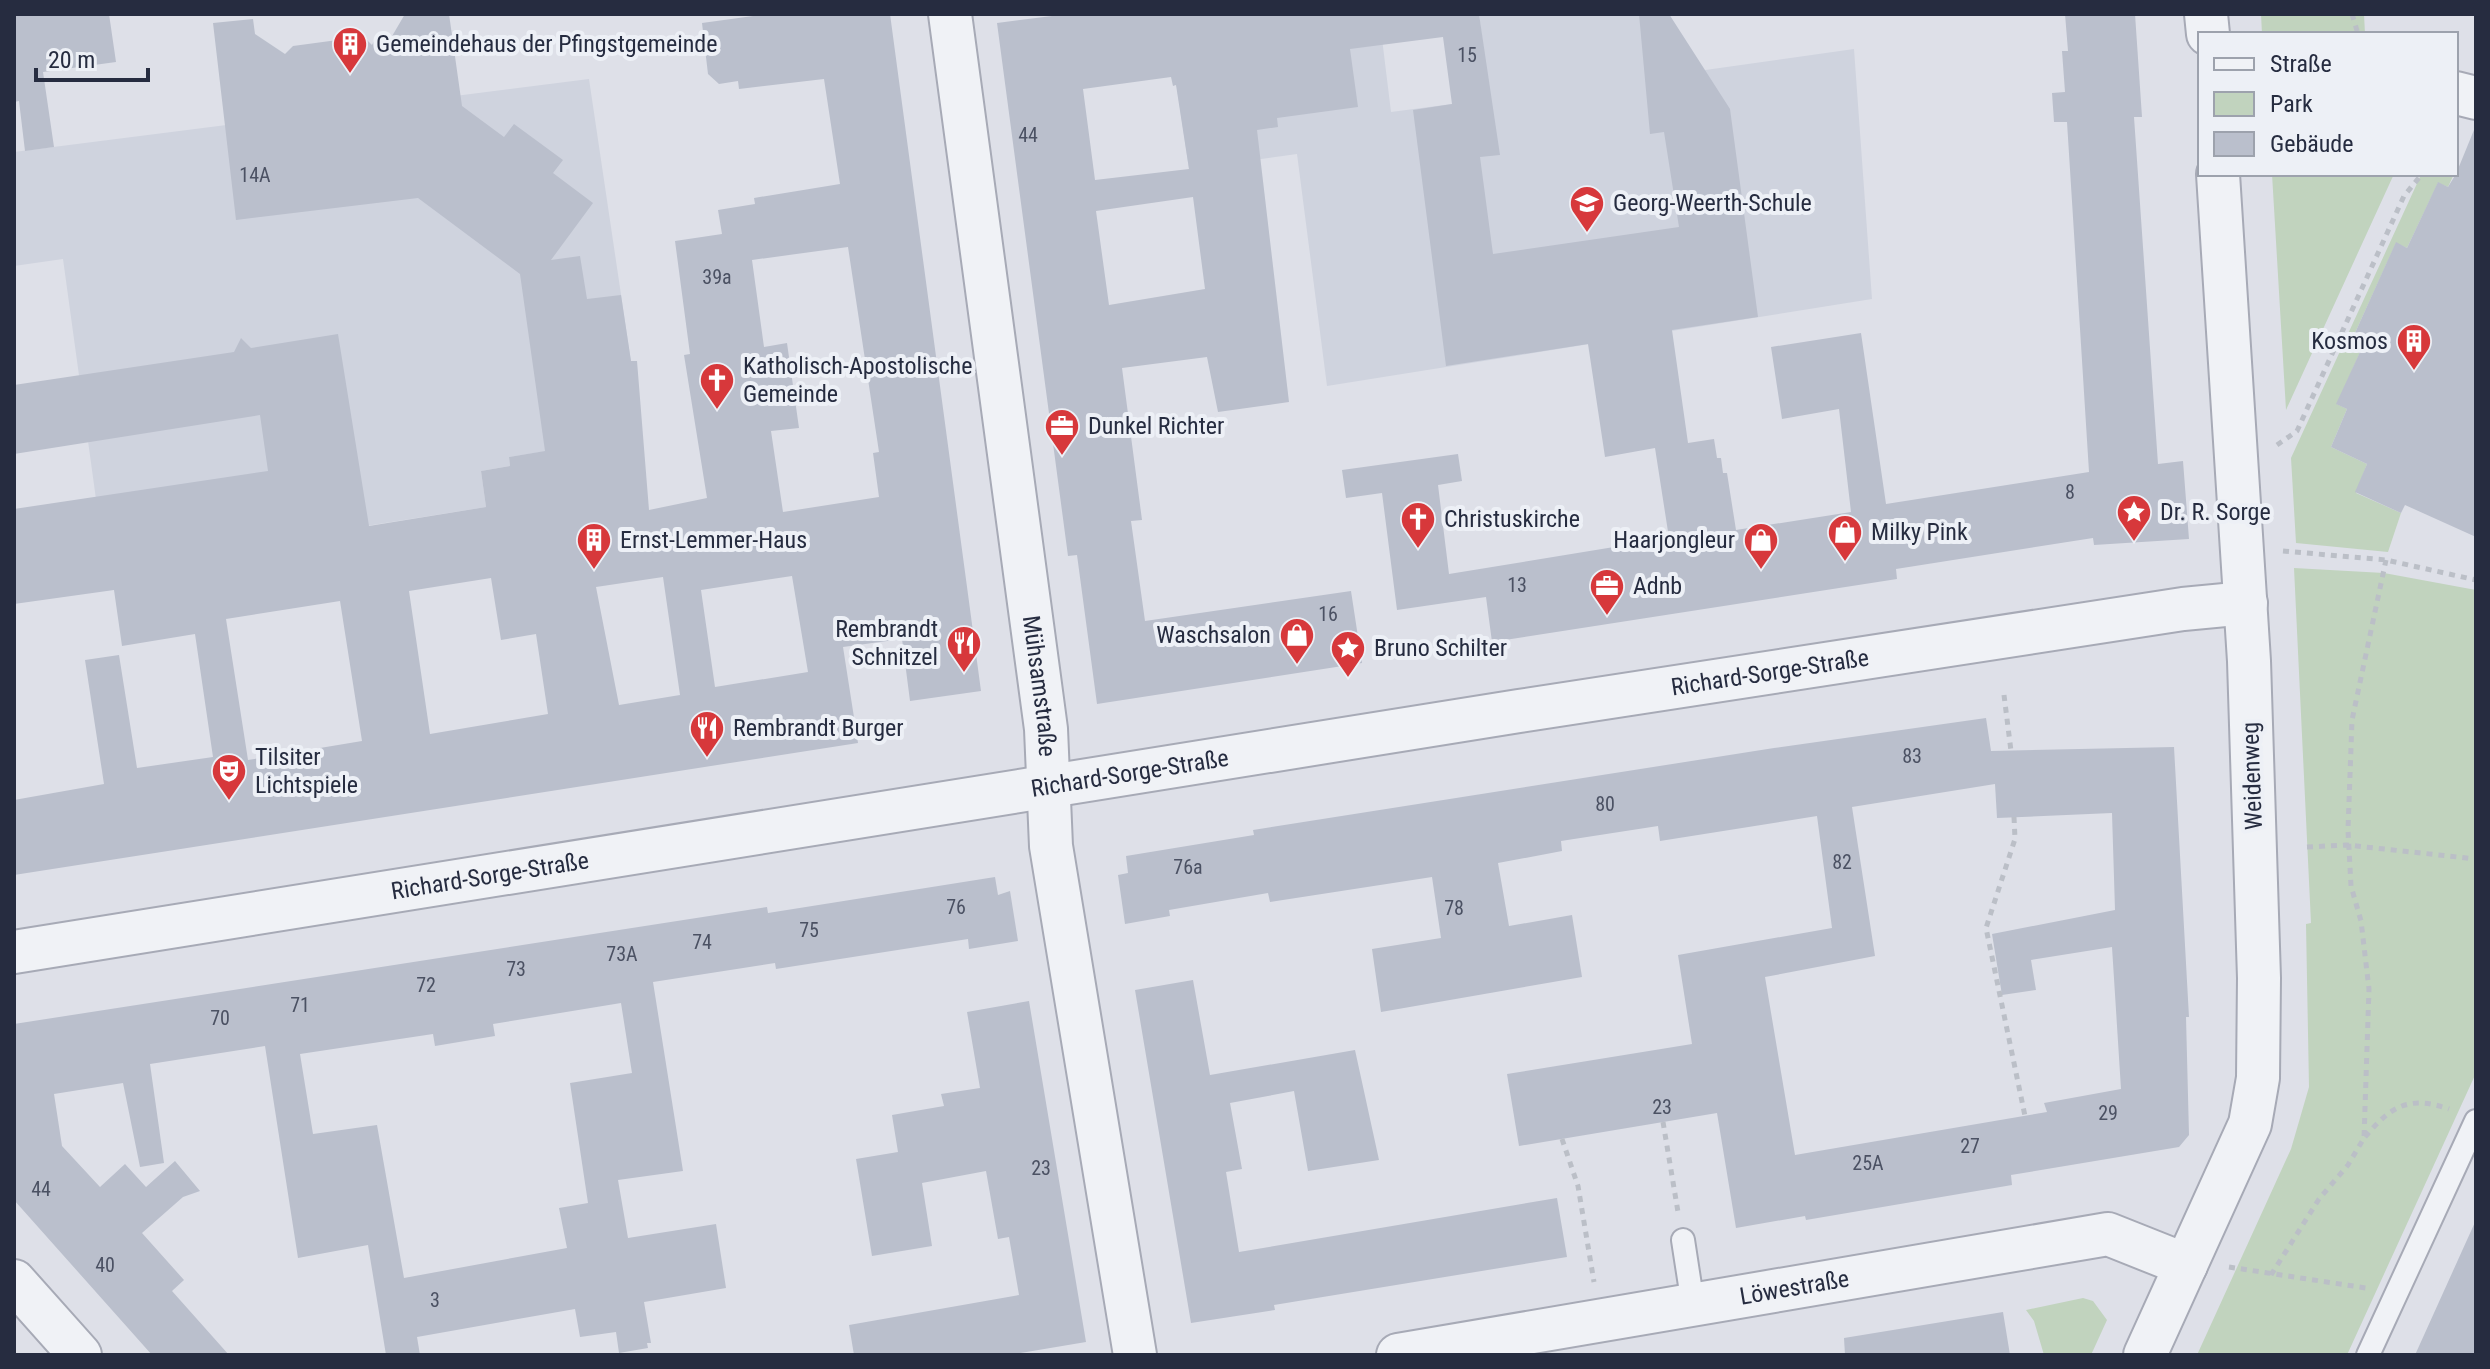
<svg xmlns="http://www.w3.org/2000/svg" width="2490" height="1369" font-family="'Roboto Condensed',sans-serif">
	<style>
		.built { fill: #cfd3de }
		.green { fill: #c1d3be }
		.building { fill: #babfcc; fill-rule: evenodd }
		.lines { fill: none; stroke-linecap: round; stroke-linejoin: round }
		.service-casing { stroke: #a7aab6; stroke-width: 26 }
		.minor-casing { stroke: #a7aab6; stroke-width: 46 }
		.path { stroke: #bbbfc7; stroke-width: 5; stroke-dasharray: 6 6; stroke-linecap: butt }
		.service { stroke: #f0f2f6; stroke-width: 22 }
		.minor { stroke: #f0f2f6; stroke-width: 42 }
		.labels { text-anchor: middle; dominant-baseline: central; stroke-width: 8; stroke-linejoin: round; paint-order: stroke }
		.number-label { font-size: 20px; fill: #4b5163 }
		.poi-label { font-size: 24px; fill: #262c40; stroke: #edf0f6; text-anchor: start }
		.street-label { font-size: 24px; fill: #262c40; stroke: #edf0f6 }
	</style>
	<rect width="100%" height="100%" fill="#dee0e8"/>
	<path class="built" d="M1166 14H1379L1391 112 1490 99 1479 14H1639L1684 73 1854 49 1872 299 1327 386 1297 154 1189 169Z
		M589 79 642 436 509 457 510 466 481 471 486 507 366 526 99 521 63 259 14 266V152Z"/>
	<path class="green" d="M2261 14H2364L2365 34H2262Z
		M2272 174H2394L2286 410Z
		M2424 174H2454L2448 187 2438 183 2407 248 2396 243 2355 333 2366 339 2337 404 2347 409 2331 447 2367 464 2356 493 2401 513 2388 552 2296 543 2291 458 2420 177Z
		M2294 568 2384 573 2476 590V1073L2347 1355H2197L2291 1149 2309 1087 2306 924 2311 923Z
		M2083 1298 2093 1301 2107 1320 2091 1355H2044L2034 1321 2026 1310Z"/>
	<path class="building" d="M14 14H109L116 62 43 72 54 147 25 151 19 101 14 102Z
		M405 14H449L462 106 504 137 514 124 563 160 553 173 593 203 551 260 580 256 587 299 621 295 631 361H637L649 510 707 498 684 355 690 354 675 241 722 234 718 210 755 204 754 198 840 184 824 79 739 89 738 81 719 84 708 74 702 23 768 14H890L981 691 910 701 902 639 843 647 858 743 14 875V800L104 784 85 660 119 655 137 768 213 757 195 634 122 646 114 590 14 604V509L268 471 260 415 14 454V385L234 352 241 338 251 348 338 334 369 526 486 507 481 471 510 466 509 457 545 451 520 274 418 198 236 220 213 23 253 19 255 34 285 54 293 46 345 39 354 46 362 35 372 45 378 33 388 43ZM848 247 879 452 873 453 879 497 783 512 771 431 799 428 787 343 764 347 752 260ZM792 576 808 672 715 687 701 590ZM663 577 680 695 619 705 596 587ZM491 578 501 640 536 634 548 714 430 734 409 591ZM340 601 362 741 248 760 226 619Z
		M1068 14H1479L1500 155 1480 157 1493 254 1679 227 1664 132 1650 134 1639 14H1669L1730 109 1758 317 1672 330 1688 443 1714 439 1717 458H1721L1723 473H1727L1736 530 1851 512 1839 409 1782 419 1771 347 1861 333 1886 504 2089 472 2067 122H2054L2052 93 2065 92 2062 51H2068L2065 14H2135L2142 117H2134L2158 464 2183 461 2189 539 2094 545 2093 538 1896 569 1897 579 1492 642 1486 597 1397 610 1382 493 1346 498 1342 470 1458 454 1462 481 1438 485 1449 574 1669 538 1655 448 1605 457 1588 344 1446 366 1413 110 1452 104 1443 37 1350 49 1358 107 1277 118 1278 127 1257 130 1289 402 1218 412 1207 357 1122 368 1142 520 1131 521 1145 621 1351 591 1362 663 1097 704 1077 555 1068 556 997 23ZM1171 77 1173 86 1176 85 1189 169 1095 180 1083 89ZM1193 197 1205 289 1109 305 1096 211Z
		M2476 125V537L2405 505 2401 513 2355 492 2367 464 2331 447 2347 409 2336 404 2366 339 2355 333 2396 242 2407 248 2438 182 2448 187 2456 174Z
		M1986 718 1991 751 2174 747 2189 1017H2186L2189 1135 2179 1147 2011 1175 2012 1185 1806 1220 1805 1216 1736 1228 1717 1113 1519 1146 1507 1074 1692 1044 1678 955 1832 928 1817 816 1660 841 1658 826 1561 841 1562 851 1498 863 1509 926 1572 915 1582 977 1381 1012 1372 949 1441 938 1432 877 1270 902 1268 893 1169 910 1170 916 1125 924 1118 875 1128 873 1126 856 1254 835 1253 830 1774 748ZM1995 784 1997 818 2112 813 2115 910 1992 934 2002 995 2036 990 2031 960 2112 947 2121 1089 2044 1103 2047 1112 1795 1155 1765 977 1875 956 1852 807Z
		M995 877 998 895 1010 891 1018 941 969 949 968 939 776 969 775 963 653 982 683 1171 618 1180 628 1238 716 1224 726 1288 644 1302 651 1343H647L648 1348 619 1353 616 1332 580 1337 575 1309 417 1337 420 1355H386L368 1245 298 1258 265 1046 150 1064 164 1163 140 1167 123 1083 54 1094 62 1146 100 1187 125 1164 146 1187 175 1161 200 1191 183 1197 142 1233 184 1280 172 1291 229 1355H152L14 1200V1024L767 907 768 913ZM621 1003 632 1073 570 1083 588 1203 559 1208 567 1248 404 1278 377 1125 313 1134 300 1054 433 1034 435 1046 495 1036 493 1024Z
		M1193 980 1210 1075 1355 1050 1379 1160 1308 1171 1294 1091 1230 1103 1242 1169 1226 1172 1239 1252 1557 1198 1567 1257 1274 1305 1275 1310 1191 1323 1135 990Z
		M1029 1001 1086 1342 1009 1355H854L849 1325 1019 1295 1009 1237 998 1239 986 1171 922 1183 932 1246 872 1256 856 1159 898 1152 892 1115 944 1106 941 1094 980 1088 967 1012Z
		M2476 1220V1355H2415Z
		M2003 1312 2010 1355H1845L1844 1338Z"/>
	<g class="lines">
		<g class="service-casing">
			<path id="service" d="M1683 1240 1693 1305
				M2368 1355 2476 1121"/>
		</g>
		<g class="minor-casing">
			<g id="minor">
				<path id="s1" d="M950 14 1046 729 1051 846 1135 1355"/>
				<path d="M2206 14 2208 34"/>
				<path d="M2456 93 2476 98"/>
				<path id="s2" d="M14 952 1519 711 2183 609 2246 603"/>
				<path d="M14 1281 80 1355"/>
				<path id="s3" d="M1398 1355 2108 1234 2186 1265"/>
				<path d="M2145 1355 2250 1124 2258 1078 2259 978 2249 661 2218 174"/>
			</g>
		</g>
		<path class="path" d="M2352 14 2358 34
			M2277 445 2297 431 2404 196 2422 174
			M2283 551 2386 560 2476 580
			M2004 695 2011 751
			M2014 817 2015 839 1986 928 2025 1116
			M2307 847 2347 845 2476 859
			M1663 1122 1678 1212
			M2365 1137C2391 1106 2409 1095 2449 1109
			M1562 1139 1578 1186 1594 1282
			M2229 1267 2366 1288
			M2271 1275 2319 1199 2348 1165 2364 1138 2369 989 2361 921 2351 886 2348 830 2352 720 2386 560"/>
		<use href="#service" class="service"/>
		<use href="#minor" class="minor"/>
	</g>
	<defs>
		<g id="building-pin" transform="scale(1.8)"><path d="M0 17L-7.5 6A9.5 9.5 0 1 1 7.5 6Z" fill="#d7383b" stroke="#edf0f6"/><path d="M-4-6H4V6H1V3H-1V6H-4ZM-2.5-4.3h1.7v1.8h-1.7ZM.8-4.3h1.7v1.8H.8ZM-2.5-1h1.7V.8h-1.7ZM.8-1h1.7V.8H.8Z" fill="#fff"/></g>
		<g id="school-pin" transform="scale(1.8)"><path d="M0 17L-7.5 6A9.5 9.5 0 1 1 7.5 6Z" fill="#d7383b" stroke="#edf0f6"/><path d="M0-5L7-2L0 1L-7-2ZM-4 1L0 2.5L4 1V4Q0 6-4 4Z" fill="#fff"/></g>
		<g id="church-pin" transform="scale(1.8)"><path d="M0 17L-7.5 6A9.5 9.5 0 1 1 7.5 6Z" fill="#d7383b" stroke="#edf0f6"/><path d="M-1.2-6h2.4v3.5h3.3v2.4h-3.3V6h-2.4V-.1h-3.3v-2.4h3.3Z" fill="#fff"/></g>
		<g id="office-pin" transform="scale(1.8)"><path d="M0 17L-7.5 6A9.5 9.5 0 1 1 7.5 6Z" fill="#d7383b" stroke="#edf0f6"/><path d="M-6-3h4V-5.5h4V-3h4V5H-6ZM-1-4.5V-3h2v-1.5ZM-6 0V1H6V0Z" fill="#fff"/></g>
		<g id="sight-pin" transform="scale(1.8)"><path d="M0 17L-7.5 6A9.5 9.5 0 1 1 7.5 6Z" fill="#d7383b" stroke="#edf0f6"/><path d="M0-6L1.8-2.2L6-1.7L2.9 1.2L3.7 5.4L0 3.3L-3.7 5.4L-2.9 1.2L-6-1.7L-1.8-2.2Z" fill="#fff"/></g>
		<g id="shop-pin" transform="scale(1.8)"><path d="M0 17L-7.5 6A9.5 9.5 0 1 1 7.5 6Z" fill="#d7383b" stroke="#edf0f6"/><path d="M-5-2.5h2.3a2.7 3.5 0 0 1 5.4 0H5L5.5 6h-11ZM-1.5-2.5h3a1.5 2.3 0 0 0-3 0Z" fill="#fff"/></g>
		<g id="restaurant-pin" transform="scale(1.8)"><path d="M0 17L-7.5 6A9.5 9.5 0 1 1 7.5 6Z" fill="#d7383b" stroke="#edf0f6"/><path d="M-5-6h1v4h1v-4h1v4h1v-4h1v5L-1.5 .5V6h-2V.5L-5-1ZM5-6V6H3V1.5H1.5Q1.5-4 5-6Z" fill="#fff"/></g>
		<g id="theatre-pin" transform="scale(1.8)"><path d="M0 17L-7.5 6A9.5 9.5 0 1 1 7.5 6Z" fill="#d7383b" stroke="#edf0f6"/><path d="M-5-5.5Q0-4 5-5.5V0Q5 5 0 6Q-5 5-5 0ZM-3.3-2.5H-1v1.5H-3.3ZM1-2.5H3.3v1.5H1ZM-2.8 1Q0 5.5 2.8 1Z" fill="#fff"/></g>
	</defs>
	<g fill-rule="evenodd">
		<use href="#building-pin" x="350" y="44"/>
		<use href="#school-pin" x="1587" y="203"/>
		<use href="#building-pin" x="2414" y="341"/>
		<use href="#church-pin" x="717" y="380"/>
		<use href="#office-pin" x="1062" y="426"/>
		<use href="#sight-pin" x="2134" y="512"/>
		<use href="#church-pin" x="1418" y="519"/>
		<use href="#shop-pin" x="1845" y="532"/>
		<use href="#building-pin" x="594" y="540"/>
		<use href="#shop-pin" x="1761" y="540"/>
		<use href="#office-pin" x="1607" y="586"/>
		<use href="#shop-pin" x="1297" y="635"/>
		<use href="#restaurant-pin" x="964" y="643"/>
		<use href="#sight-pin" x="1348" y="648"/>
		<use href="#restaurant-pin" x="707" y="728"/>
		<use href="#theatre-pin" x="229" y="771"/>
	</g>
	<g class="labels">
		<g class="number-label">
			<text x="1467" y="55">15</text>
			<text x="1028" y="135">44</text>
			<text x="255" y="175">14A</text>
			<text x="717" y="277">39a</text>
			<text x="2070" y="492">8</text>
			<text x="1517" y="585">13</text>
			<text x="1328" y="614">16</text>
			<text x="1912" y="756">83</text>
			<text x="1605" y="804">80</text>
			<text x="1842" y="862">82</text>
			<text x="1188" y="867">76a</text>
			<text x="956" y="907">76</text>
			<text x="1454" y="908">78</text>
			<text x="809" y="930">75</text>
			<text x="702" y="942">74</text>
			<text x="622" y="954">73A</text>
			<text x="516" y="969">73</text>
			<text x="426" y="985">72</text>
			<text x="300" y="1005">71</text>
			<text x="220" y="1018">70</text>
			<text x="1662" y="1107">23</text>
			<text x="2108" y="1113">29</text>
			<text x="1970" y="1146">27</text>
			<text x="1868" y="1163">25A</text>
			<text x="1041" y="1168">23</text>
			<text x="41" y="1189">44</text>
			<text x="105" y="1265">40</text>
			<text x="435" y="1300">3</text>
		</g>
		<g class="poi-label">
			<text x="376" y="44">Gemeindehaus der Pfingstgemeinde</text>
			<text x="1613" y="203">Georg-Weerth-Schule</text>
			<text x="2388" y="341" text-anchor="end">Kosmos</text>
			<text x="743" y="366">Katholisch-Apostolische<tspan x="743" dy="28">Gemeinde</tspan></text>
			<text x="1088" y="426">Dunkel Richter</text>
			<text x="2160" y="512">Dr. R. Sorge</text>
			<text x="1444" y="519">Christuskirche</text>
			<text x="1871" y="532">Milky Pink</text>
			<text x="620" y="540">Ernst-Lemmer-Haus</text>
			<text x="1735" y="540" text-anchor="end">Haarjongleur</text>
			<text x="1633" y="586">Adnb</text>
			<text x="938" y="629" text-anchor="end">Rembrandt<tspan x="938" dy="28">Schnitzel</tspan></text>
			<text x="1271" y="635" text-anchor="end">Waschsalon</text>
			<text x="1374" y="648">Bruno Schilter</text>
			<text x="733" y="728">Rembrandt Burger</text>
			<text x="255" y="757">Tilsiter<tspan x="255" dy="28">Lichtspiele</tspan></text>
		</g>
		<g class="street-label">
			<text stroke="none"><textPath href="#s2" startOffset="1778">Richard-Sorge-Straße</textPath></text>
			<text stroke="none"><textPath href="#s1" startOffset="678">Mühsamstraße</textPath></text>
			<text stroke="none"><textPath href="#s2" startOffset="1130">Richard-Sorge-Straße</textPath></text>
			<text transform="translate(2252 776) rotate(-92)">Weidenweg</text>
			<text stroke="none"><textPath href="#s2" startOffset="482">Richard-Sorge-Straße</textPath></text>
			<text stroke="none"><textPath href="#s3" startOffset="402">Löwestraße</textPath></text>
		</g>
	</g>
	<rect width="2490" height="1369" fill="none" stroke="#262c40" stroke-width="32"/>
	<rect x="2198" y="32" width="260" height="144" fill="#edf0f6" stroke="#9da2ad" stroke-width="2"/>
	<rect x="2214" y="58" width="40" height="12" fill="#f0f2f6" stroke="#9da2ad" stroke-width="2"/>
	<text x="2270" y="72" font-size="24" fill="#262c40">Straße</text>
	<rect x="2214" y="92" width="40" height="24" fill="#c1d3be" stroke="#9da2ad" stroke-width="2"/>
	<text x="2270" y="112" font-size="24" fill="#262c40">Park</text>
	<rect x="2214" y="132" width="40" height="24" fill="#babfcc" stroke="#9da2ad" stroke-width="2"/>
	<text x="2270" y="152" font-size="24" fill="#262c40">Gebäude</text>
	<path d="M36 68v12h112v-12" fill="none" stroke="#262c40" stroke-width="4"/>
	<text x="48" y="68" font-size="24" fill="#262c40" stroke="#edf0f6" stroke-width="6" paint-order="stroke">20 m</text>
</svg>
